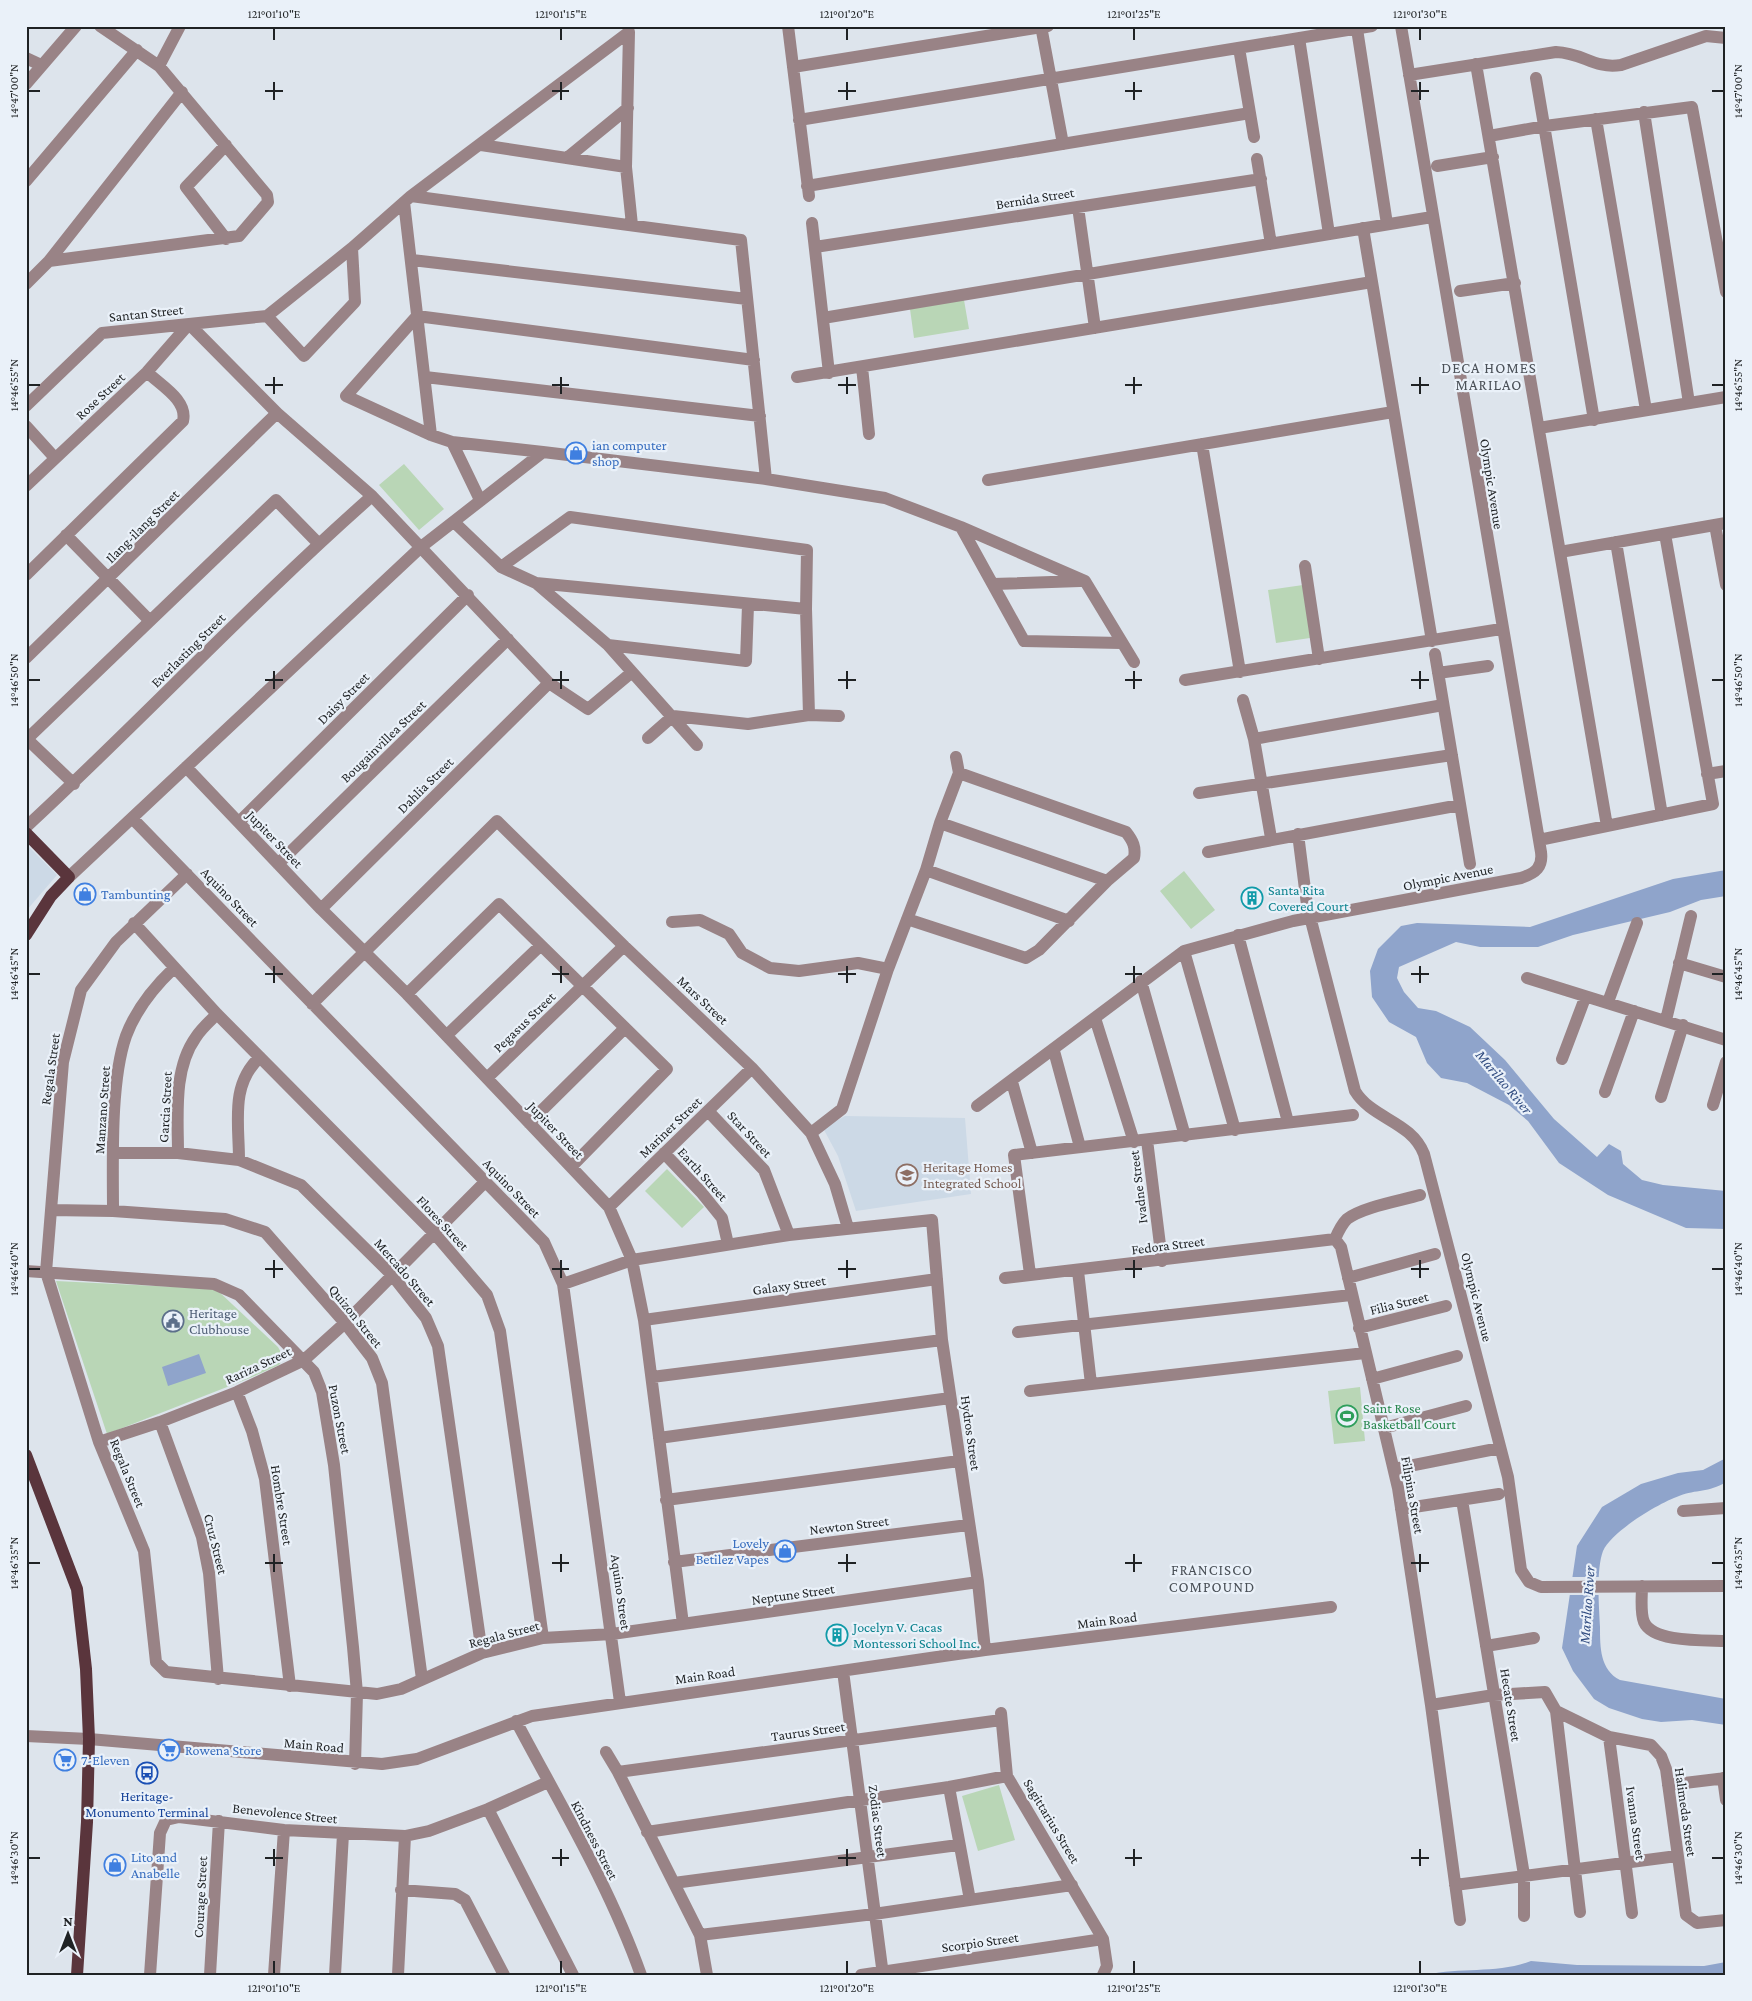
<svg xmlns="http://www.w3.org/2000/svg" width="1752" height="2001" font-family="'Crimson Pro',serif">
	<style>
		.built { fill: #ccd9e6 }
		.green { fill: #b9d6b6 }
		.water { fill: #8fa4cb }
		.pier { fill: #dde4ec }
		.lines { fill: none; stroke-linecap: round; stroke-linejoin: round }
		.minor { stroke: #998386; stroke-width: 12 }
		.major { stroke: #5a353c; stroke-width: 12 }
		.ticks { fill: none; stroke: #1f2224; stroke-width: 2 }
		.labels { text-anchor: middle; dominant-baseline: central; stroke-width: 4.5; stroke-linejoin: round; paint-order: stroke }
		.street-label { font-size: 14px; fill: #1f2224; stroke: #eaf1f9 }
		.shop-label { font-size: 14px; fill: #366cbe; stroke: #eaf1f9; text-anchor: start }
		.culture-label { font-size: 14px; fill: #0d838f; stroke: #eaf1f9; text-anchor: start }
		.education-label { font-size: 14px; fill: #785e54; stroke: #eaf1f9; text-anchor: start }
		.service-label { font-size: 14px; fill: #4e5e75; stroke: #eaf1f9; text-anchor: start }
		.leisure-label { font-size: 14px; fill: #27864d; stroke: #eaf1f9; text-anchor: start }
		.transit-label { font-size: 14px; fill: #164399; stroke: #eaf1f9 }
		.neighbourhood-label { font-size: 15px; letter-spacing: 1px; fill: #4b5158; stroke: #eaf1f9 }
		.water-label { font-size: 15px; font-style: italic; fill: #314c80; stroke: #eaf1f9 }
		.neatline { fill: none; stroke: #1f2224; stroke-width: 2 }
		.ticks-label { font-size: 12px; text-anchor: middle; fill: #1f2224 }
	</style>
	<rect width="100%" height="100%" fill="#dde4ec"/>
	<path class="built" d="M26 844 57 875 26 911Z
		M845 1116 965 1118 971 1194 856 1211 838 1156 823 1128Z"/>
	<path class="green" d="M964 300 969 329 914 338 910 309Z
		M404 464 444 509 419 530 379 485Z
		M1303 585 1310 638 1276 643 1268 590Z
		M1184 871 1215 910 1191 929 1160 891Z
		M667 1169 704 1207 682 1228 645 1191Z
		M56 1281 216 1289 278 1347 284 1358 279 1365 250 1378 107 1434Z
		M1360 1387 1365 1441 1334 1444 1328 1391Z
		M999 1785 1015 1840 978 1851 962 1796Z"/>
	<path class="water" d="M1726 870V896L1701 900 1670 912 1573 935 1538 947H1480L1456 942 1399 967 1397 978 1404 992 1418 1008 1436 1011 1470 1027 1505 1060 1554 1119 1597 1157 1609 1144 1621 1151 1623 1164 1642 1180 1663 1185 1726 1191V1229L1686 1228 1608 1195 1559 1163 1528 1121 1509 1105 1467 1083 1441 1078 1427 1063 1416 1037 1389 1022 1372 997 1370 971 1378 949 1401 926 1417 923 1530 927 1673 879Z
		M199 1354 206 1373 168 1386 162 1367Z
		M1726 1458V1482C1708 1493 1697 1489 1679 1496 1659 1503 1612 1531 1603 1551 1596 1570 1599 1606 1600 1627 1600 1647 1600 1670 1620 1680L1726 1699V1725L1692 1720 1661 1722 1642 1719 1609 1708 1594 1699 1573 1671 1562 1648 1577 1546 1602 1507 1641 1484 1678 1473 1703 1470Z
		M1531 1961 1577 1965 1704 1966 1726 1962V1975H1427C1461 1967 1499 1974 1531 1961Z"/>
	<path class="pier" d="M1569 1577H1602V1595H1567Z"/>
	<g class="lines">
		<path class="minor" d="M788 26 809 196
			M1041 26 1063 144
			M1357 29 1387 224
			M629 32 626 167 632 225
			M1299 38 1329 234
			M1239 48 1254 137
			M26 58 41 65
			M1476 64 1607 826
			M159 66 180 26
			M793 67 1048 26
			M1409 75 1556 52C1584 53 1593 69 1621 65L1706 36 1726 38
			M1536 78 1594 420
			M26 84 76 26
			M1644 112 1689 403
			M1596 119 1646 410
			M799 120 1372 26
			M1489 136 1545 126 1692 107 1726 292
			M481 145 626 167
			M567 158 628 108
			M1257 159 1271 244
			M1437 166 1493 157
			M26 181 137 50
			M807 186 1250 113
			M411 196 741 240 766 479
			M404 202 431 435
			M1078 207 1095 328
			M812 223 829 373
			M1363 228 1432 641
			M226 239 186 187 226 145
			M815 247 1261 179
			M352 248 411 196 629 32
			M352 248 355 302 304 356 267 316Z
			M412 260 747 299
			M49 261 239 236 268 202 267 195 159 66 100 26
			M26 284 49 261 182 92
			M1460 291 1515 283
			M823 318 1432 217
			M862 367 869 434
			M425 377 760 416
			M797 377 1372 282
			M26 406 102 333 267 316
			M26 426 55 458
			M1539 428 1726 397
			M452 442 480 500
			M1202 444 1240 672
			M543 452 452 442 431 435 346 396 417 316 754 360
			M988 480 1393 412
			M26 486 147 372 189 324 277 413 372 496 549 683 588 709 631 673
			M454 522 501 567 536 583 806 609
			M1715 525 1726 585
			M961 527 1024 641 1121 643
			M66 535 150 621
			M1616 542 1662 815
			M1560 552 1726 523
			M1305 566 1319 659
			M501 567 570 517 807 550 806 609 809 715
			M26 575 183 421C188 400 160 385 147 372
			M536 583 608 645 697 745
			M993 584 1080 581
			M608 645 746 661 748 605
			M1435 654 1470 864
			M26 658 277 413
			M1438 673 1488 666
			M1185 680 1501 629
			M1243 700 1254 739 1271 838
			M648 738 673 716 748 724 809 715 839 716
			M1254 739 1443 705
			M186 767 321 909 407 994 609 1207 632 1260 644 1320 683 1624
			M1707 774 1726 771
			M74 784 27 739 276 500 318 543
			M1199 793 1452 755
			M133 819 544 1242 563 1284 620 1702
			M239 822 468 595
			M940 823 1107 881
			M26 827C143 719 252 602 372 496
			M1298 834 1307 905 1355 1091C1372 1119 1411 1121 1424 1154L1508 1477 1521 1570 1529 1582 1541 1587 1726 1586
			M1539 840 1713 804 1665 534
			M1208 852 1460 805
			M278 864 508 639
			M926 870 1069 921
			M187 874 116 942 81 990 63 1062 46 1272 99 1442 144 1551 156 1662 166 1672 377 1694 401 1689 482 1653 543 1638 612 1634 978 1582
			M69 877 421 547 543 452 766 479 885 498 961 527 1085 581 1134 662
			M321 909 549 683
			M907 919 1026 958 1039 950 1107 881 1134 858C1136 847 1133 841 1126 832L959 773
			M672 922 700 920 729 934 742 953 770 968 799 971 858 963 888 969
			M134 923 217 1014 435 1234 487 1295 500 1331 543 1638
			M1238 935 1288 1122
			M1184 951 1235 1130
			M1679 963 1726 977
			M1527 978 1726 1040
			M1141 981 1185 1136
			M407 994 499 904 667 1069 571 1167
			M1608 1002 1637 923
			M312 1004 497 821 624 946 752 1068 811 1133 835 1184 848 1228
			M1095 1018 1134 1142
			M1666 1020 1691 916
			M447 1035 540 946
			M1054 1051 1080 1147
			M1562 1059 1585 998
			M487 1078 624 946
			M1012 1082 1032 1153
			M1605 1092 1634 1011
			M1661 1097 1683 1025
			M1713 1105 1726 1062
			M977 1106 1184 951 1293 921 1521 878C1536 873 1543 867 1541 852L1401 26
			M708 1111 764 1170 789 1235
			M529 1123 624 1029
			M811 1133 842 1109 888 969 926 870 940 823 959 773 956 757
			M1147 1140 1162 1261
			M113 1153H178L239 1160 301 1185 392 1275 426 1318 438 1346 482 1653
			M178 1153C178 1115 173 1069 196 1037 201 1029 210 1021 217 1014
			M664 1153 701 1192 722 1218 728 1244
			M239 1160C239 1122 230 1085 260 1057
			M609 1207 752 1068
			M51 1210 113 1211 225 1219 265 1232 345 1323 372 1358 382 1383 422 1679
			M113 1211C113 1161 110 1082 126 1036 136 1009 154 987 174 968
			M1335 1239 1341 1247 1398 1488 1431 1705 1460 1920
			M1335 1239C1338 1232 1341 1225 1347 1219 1363 1207 1399 1201 1420 1195
			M26 1271 214 1284 239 1295 314 1372 322 1392 334 1465 353 1647 357 1693 355 1764
			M1078 1271 1091 1384
			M1030 1274 1014 1155 1353 1115
			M1005 1278 1335 1239
			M1348 1278 1435 1254
			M563 1284 632 1260 789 1235 932 1220 942 1340 978 1582 985 1650
			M644 1320 937 1279
			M1359 1328 1446 1306
			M1018 1332 1351 1295
			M652 1377 942 1340
			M1372 1379 1457 1356
			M1030 1391 1365 1353
			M237 1392 252 1431 265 1479 290 1686
			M160 1422 202 1537 209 1573 218 1679
			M1384 1428 1466 1406
			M659 1438 950 1398
			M99 1442 160 1422 237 1392 304 1360 345 1323 485 1182
			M1394 1469 1500 1448
			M666 1500 959 1461
			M1462 1500 1524 1875V1916
			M1401 1509 1499 1494
			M1683 1511 1726 1508
			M674 1562 968 1525
			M1642 1586C1642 1596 1640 1613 1644 1622 1653 1643 1706 1640 1726 1641
			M1486 1646 1534 1638
			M843 1671 883 1975
			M1431 1705 1494 1695 1545 1692 1556 1711 1609 1737 1651 1745 1661 1756 1666 1769 1686 1915 1697 1923 1726 1920
			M1556 1711 1580 1912
			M1001 1713 1007 1776 1103 1939 1107 1966 1103 1975
			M516 1721C560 1804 610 1887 641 1975
			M26 1736 89 1739 382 1764 417 1759 532 1716 985 1650 1331 1607
			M1609 1737 1632 1913
			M606 1752 618 1772 700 1935 707 1975
			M618 1772 1001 1720
			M1723 1778 1726 1800
			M1668 1785 1726 1778
			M949 1787 970 1900
			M488 1809 573 1975
			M647 1832 949 1787 1007 1776
			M674 1883 958 1845
			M1455 1885 1677 1856
			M401 1890 455 1894 465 1900 504 1975
			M700 1935 874 1914 1072 1885
			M150 1975 160 1833 166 1820 179 1817 284 1830 405 1836 429 1831 488 1809 548 1782
			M210 1975 219 1821
			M274 1975 284 1830
			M335 1975 343 1834
			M398 1975 405 1836
			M861 1975 1103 1939"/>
		<path class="major" d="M26 833 69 877 51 896 26 935
			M26 1455 77 1589 86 1669 89 1739 87 1822 77 1975"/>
	</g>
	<path class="ticks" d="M274 28V40M561 28V40M847 28V40M1134 28V40M1420 28V40M274 82V100M561 82V100M847 82V100M1134 82V100M1420 82V100M28 91H40M265 91H283M552 91H569M838 91H856M1125 91H1142M1411 91H1429M1712 91H1724M274 377V394M561 377V394M847 377V394M1134 377V394M1420 377V394M28 385H40M265 385H283M552 385H569M838 385H856M1125 385H1142M1411 385H1429M1712 385H1724M274 671V689M561 671V689M847 671V689M1134 671V689M1420 671V689M28 680H40M265 680H283M552 680H569M838 680H856M1125 680H1142M1411 680H1429M1712 680H1724M274 966V983M561 966V983M847 966V983M1134 966V983M1420 966V983M28 974H40M265 974H283M552 974H569M838 974H856M1125 974H1142M1411 974H1429M1712 974H1724M274 1260V1278M561 1260V1278M847 1260V1278M1134 1260V1278M1420 1260V1278M28 1269H40M265 1269H283M552 1269H569M838 1269H856M1125 1269H1142M1411 1269H1429M1712 1269H1724M274 1554V1572M561 1554V1572M847 1554V1572M1134 1554V1572M1420 1554V1572M28 1563H40M265 1563H283M552 1563H569M838 1563H856M1125 1563H1142M1411 1563H1429M1712 1563H1724M274 1849V1866M561 1849V1866M847 1849V1866M1134 1849V1866M1420 1849V1866M28 1858H40M265 1858H283M552 1858H569M838 1858H856M1125 1858H1142M1411 1858H1429M1712 1858H1724M274 1961V1974M561 1961V1974M847 1961V1974M1134 1961V1974M1420 1961V1974"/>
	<defs>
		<g id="shop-ring" transform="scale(1.125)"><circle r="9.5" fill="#eaf1f9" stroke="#3f7fe0" stroke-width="1.5"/><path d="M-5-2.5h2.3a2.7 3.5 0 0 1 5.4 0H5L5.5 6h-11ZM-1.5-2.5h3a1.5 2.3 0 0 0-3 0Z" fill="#3f7fe0"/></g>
		<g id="building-ring" transform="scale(1.125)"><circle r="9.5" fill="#eaf1f9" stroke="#0f9aa8" stroke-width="1.5"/><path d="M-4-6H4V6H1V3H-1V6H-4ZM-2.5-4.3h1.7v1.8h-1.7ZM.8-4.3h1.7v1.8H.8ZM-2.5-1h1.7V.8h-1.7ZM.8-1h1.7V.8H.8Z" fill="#0f9aa8"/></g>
		<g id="school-ring" transform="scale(1.125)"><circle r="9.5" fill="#eaf1f9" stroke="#8d6e63" stroke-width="1.5"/><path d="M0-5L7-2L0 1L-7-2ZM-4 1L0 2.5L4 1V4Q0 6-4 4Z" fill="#8d6e63"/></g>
		<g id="civic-ring" transform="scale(1.125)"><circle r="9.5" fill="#eaf1f9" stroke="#5c6f8a" stroke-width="1.5"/><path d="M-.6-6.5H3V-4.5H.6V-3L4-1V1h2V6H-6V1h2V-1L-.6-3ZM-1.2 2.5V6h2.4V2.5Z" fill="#5c6f8a"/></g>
		<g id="stadium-ring" transform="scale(1.125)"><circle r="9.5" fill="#eaf1f9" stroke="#2e9e5b" stroke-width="1.5"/><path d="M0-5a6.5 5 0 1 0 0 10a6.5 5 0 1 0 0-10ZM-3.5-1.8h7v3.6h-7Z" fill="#2e9e5b"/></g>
		<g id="supermarket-ring" transform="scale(1.125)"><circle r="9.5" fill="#eaf1f9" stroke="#3f7fe0" stroke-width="1.5"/><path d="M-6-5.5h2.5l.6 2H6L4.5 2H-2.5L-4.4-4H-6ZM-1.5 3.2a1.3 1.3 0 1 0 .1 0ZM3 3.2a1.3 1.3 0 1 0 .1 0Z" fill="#3f7fe0"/></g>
		<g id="bus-ring" transform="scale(1.125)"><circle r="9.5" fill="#eaf1f9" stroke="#1a4fb4" stroke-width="1.5"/><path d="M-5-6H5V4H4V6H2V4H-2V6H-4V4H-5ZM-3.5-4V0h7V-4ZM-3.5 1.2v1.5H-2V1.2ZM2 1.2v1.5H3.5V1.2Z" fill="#1a4fb4"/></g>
	</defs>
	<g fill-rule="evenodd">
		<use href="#shop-ring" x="576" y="453"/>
		<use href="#shop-ring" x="85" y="894"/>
		<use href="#building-ring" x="1252" y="898"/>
		<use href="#school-ring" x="907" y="1175"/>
		<use href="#civic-ring" x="173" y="1321"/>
		<use href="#stadium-ring" x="1347" y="1416"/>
		<use href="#shop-ring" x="785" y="1551"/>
		<use href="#building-ring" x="837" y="1635"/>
		<use href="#supermarket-ring" x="169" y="1750"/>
		<use href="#supermarket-ring" x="65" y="1760"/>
		<use href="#bus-ring" x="147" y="1773"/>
		<use href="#shop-ring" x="115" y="1865"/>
	</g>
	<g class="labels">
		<g class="street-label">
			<text transform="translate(1035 198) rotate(-9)">Bernida Street</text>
			<text transform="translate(146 313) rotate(-6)">Santan Street</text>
			<text transform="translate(100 396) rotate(-43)">Rose Street</text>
			<text transform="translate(1492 484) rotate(81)">Olympic Avenue</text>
			<text transform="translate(142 526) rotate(-45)">Ilang-ilang Street</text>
			<text transform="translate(188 650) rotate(-45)">Everlasting Street</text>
			<text transform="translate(343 698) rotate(-45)">Daisy Street</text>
			<text transform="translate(383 741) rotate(-44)">Bougainvillea Street</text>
			<text transform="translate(425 785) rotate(-45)">Dahlia Street</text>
			<text transform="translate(275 839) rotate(46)">Jupiter Street</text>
			<text transform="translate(1448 877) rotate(-11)">Olympic Avenue</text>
			<text transform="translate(230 897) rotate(46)">Aquino Street</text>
			<text transform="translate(703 1000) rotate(43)">Mars Street</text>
			<text transform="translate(524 1022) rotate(-44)">Pegasus Street</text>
			<text transform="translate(50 1069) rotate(-82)">Regala Street</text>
			<text transform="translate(165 1107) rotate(-87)">Garcia Street</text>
			<text transform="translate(102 1110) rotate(-86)">Manzano Street</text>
			<text transform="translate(670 1127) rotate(-44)">Mariner Street</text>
			<text transform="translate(556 1130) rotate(46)">Jupiter Street</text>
			<text transform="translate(750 1134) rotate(47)">Star Street</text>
			<text transform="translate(703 1174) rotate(48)">Earth Street</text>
			<text transform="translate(1138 1187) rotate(-97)">Ivadne Street</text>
			<text transform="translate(512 1188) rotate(46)">Aquino Street</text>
			<text transform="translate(443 1223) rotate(47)">Flores Street</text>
			<text transform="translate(1168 1245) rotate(-7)">Fedora Street</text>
			<text transform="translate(405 1272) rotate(49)">Mercado Street</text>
			<text transform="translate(789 1285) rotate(-8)">Galaxy Street</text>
			<text transform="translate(1477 1297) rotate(76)">Olympic Avenue</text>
			<text transform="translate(1399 1303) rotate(-14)">Filia Street</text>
			<text transform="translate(356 1316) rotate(51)">Quizon Street</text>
			<text transform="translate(258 1365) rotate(-25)">Rariza Street</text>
			<text transform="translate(340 1419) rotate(79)">Puzon Street</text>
			<text transform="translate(971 1433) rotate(82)">Hydros Street</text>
			<text transform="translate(128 1473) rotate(68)">Regala Street</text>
			<text transform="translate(1413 1495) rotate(80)">Filipina Street</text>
			<text transform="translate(282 1505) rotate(81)">Hombre Street</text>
			<text transform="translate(849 1525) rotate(-7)">Newton Street</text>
			<text transform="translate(216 1544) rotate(76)">Cruz Street</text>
			<text transform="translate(621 1592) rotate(82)">Aquino Street</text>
			<text transform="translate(793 1594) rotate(-8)">Neptune Street</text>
			<text transform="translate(1107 1620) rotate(-7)">Main Road</text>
			<text transform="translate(504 1634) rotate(-15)">Regala Street</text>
			<text transform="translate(705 1675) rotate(-8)">Main Road</text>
			<text transform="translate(1511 1705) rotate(81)">Hecate Street</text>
			<text transform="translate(808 1731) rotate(-8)">Taurus Street</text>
			<text transform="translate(314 1745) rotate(5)">Main Road</text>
			<text transform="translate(1686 1812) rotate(82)">Halimeda Street</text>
			<text transform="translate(285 1813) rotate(6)">Benevolence Street</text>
			<text transform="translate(878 1821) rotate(83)">Zodiac Street</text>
			<text transform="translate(1052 1821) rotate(59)">Sagittarius Street</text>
			<text transform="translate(1636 1823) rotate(82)">Ivanna Street</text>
			<text transform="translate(595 1840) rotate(63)">Kindness Street</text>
			<text transform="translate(200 1897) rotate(-87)">Courage Street</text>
			<text transform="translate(980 1942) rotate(-8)">Scorpio Street</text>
		</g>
		<g class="shop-label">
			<text x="592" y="445">ian computer<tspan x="592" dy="16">shop</tspan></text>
			<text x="101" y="894">Tambunting</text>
			<text x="769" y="1543" text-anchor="end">Lovely<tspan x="769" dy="16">Betilez Vapes</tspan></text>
			<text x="185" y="1750">Rowena Store</text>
			<text x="81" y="1760">7-Eleven</text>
			<text x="131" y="1857">Lito and<tspan x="131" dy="16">Anabelle</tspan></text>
		</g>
		<g class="culture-label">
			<text x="1268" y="890">Santa Rita<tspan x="1268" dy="16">Covered Court</tspan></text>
			<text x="853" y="1627">Jocelyn V. Cacas<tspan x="853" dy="16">Montessori School Inc.</tspan></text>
		</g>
		<g class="education-label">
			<text x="923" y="1167">Heritage Homes<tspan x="923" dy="16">Integrated School</tspan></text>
		</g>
		<g class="service-label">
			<text x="189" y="1313">Heritage<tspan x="189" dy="16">Clubhouse</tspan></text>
		</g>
		<g class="leisure-label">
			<text x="1363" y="1408">Saint Rose<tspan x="1363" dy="16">Basketball Court</tspan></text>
		</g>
		<g class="transit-label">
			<text x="147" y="1796">Heritage-<tspan x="147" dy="16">Monumento Terminal</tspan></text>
		</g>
		<g class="neighbourhood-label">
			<text x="1489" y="368">DECA HOMES<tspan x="1489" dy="17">MARILAO</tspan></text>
			<text x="1212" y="1570">FRANCISCO<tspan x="1212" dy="17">COMPOUND</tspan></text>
		</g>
		<g class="water-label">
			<text transform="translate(1504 1082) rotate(50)">Marilao River</text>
			<text transform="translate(1587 1605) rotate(-86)">Marilao River</text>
		</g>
	</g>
	<rect width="1752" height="2001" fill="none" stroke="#eaf1f9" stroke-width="55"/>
	<g transform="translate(68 1934)" stroke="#eaf1f9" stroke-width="4" paint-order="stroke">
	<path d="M0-4L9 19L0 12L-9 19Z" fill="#1f2224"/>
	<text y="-8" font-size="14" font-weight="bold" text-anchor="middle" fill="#1f2224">N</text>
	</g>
	<rect x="28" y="28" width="1696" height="1946" class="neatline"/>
	<g class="ticks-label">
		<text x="274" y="18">121°01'10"E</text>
		<text x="561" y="18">121°01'15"E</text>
		<text x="847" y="18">121°01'20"E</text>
		<text x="1134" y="18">121°01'25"E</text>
		<text x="1420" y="18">121°01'30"E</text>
		<text transform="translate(14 91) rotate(-90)" y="4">14°47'00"N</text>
		<text transform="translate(1738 91) rotate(-90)" y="4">14°47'00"N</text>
		<text transform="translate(14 385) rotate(-90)" y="4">14°46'55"N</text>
		<text transform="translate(1738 385) rotate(-90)" y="4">14°46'55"N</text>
		<text transform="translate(14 680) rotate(-90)" y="4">14°46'50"N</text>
		<text transform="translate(1738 680) rotate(-90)" y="4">14°46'50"N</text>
		<text transform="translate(14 974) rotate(-90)" y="4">14°46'45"N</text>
		<text transform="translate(1738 974) rotate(-90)" y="4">14°46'45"N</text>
		<text transform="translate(14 1269) rotate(-90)" y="4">14°46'40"N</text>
		<text transform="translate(1738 1269) rotate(-90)" y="4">14°46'40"N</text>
		<text transform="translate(14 1563) rotate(-90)" y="4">14°46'35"N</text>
		<text transform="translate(1738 1563) rotate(-90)" y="4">14°46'35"N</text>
		<text transform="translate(14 1858) rotate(-90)" y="4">14°46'30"N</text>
		<text transform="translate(1738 1858) rotate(-90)" y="4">14°46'30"N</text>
		<text x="274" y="1992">121°01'10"E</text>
		<text x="561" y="1992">121°01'15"E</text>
		<text x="847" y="1992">121°01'20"E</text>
		<text x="1134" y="1992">121°01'25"E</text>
		<text x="1420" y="1992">121°01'30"E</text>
	</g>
</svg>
